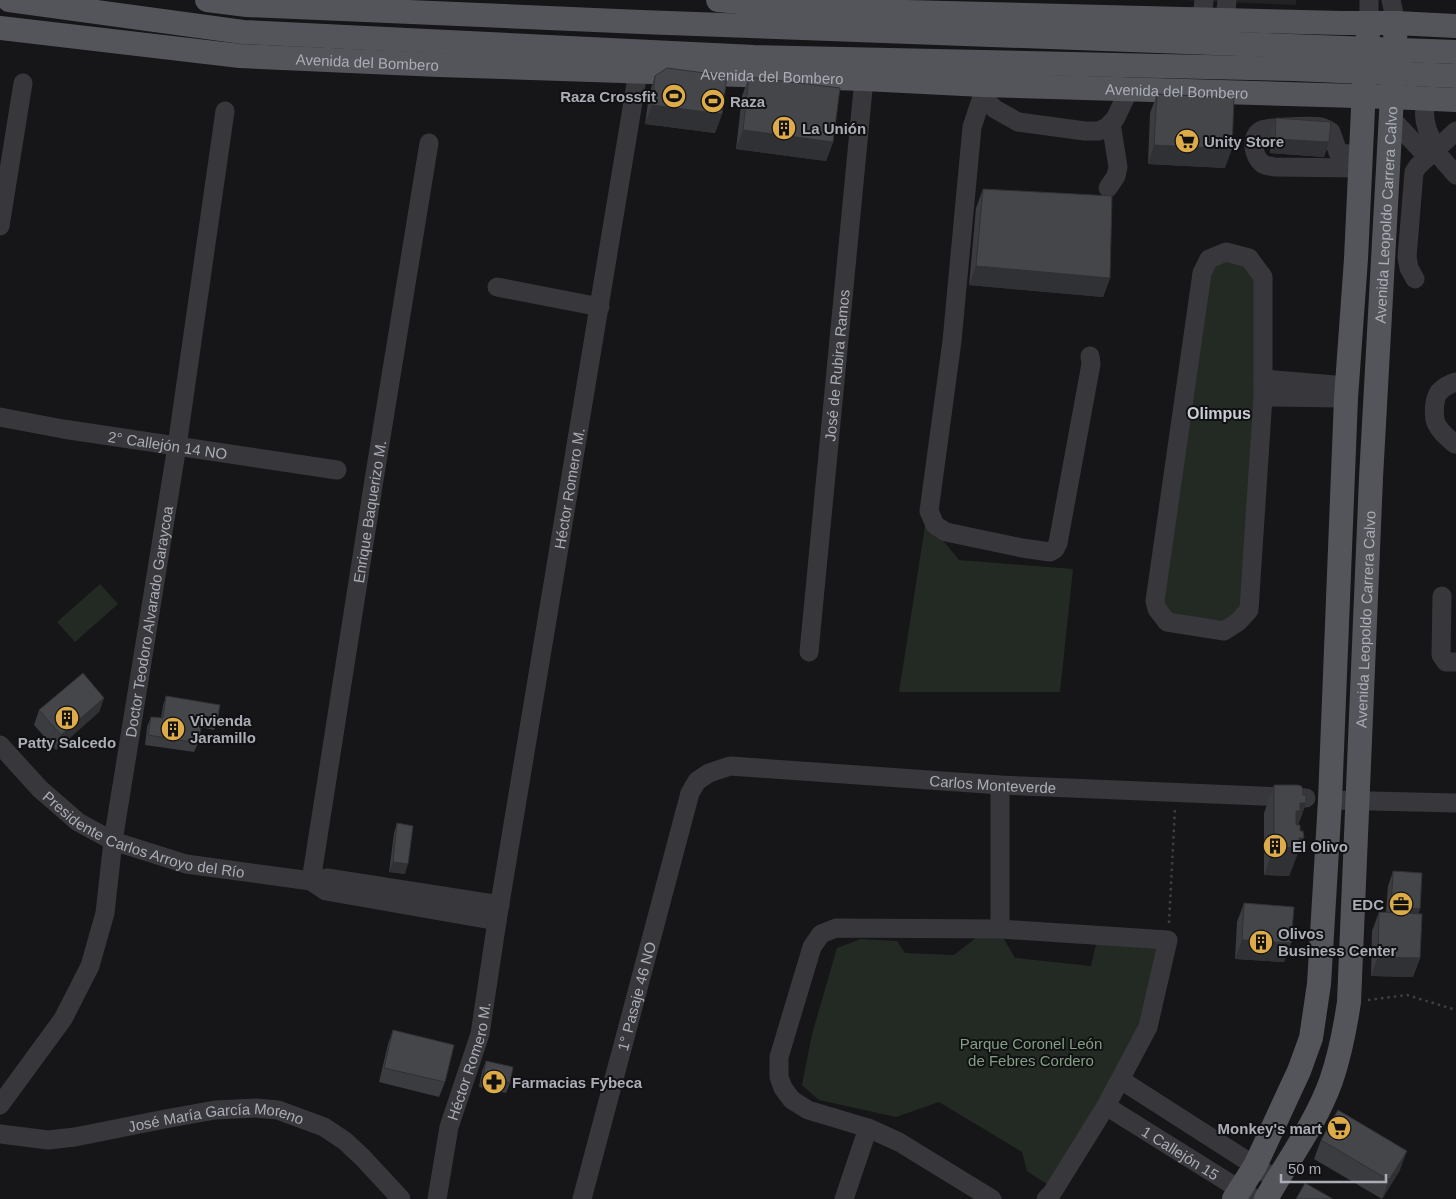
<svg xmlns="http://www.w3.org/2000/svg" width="1456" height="1199" font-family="Helvetica,sans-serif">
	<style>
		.built { fill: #222225 }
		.green { fill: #232a23 }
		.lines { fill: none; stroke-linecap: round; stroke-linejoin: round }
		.path { stroke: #3e3f43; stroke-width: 2.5; stroke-dasharray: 2.5 4; stroke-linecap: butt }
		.minor { stroke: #38383c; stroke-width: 19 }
		.major { stroke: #54555b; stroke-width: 24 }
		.wall { fill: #3b3c40 }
		.shaded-wall { fill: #303134 }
		.building { fill: #45464a; stroke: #303134 }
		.labels { text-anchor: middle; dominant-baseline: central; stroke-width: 4; stroke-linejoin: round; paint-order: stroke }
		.street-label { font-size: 15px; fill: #aaadb6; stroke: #111113 }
		.poi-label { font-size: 15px; font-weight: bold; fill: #aaadb6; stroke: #111113; text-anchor: start }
		.park-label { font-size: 15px; fill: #839f85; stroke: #111113 }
		.neighbourhood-label { font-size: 16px; font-weight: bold; fill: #caccd3; stroke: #111113 }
	</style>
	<rect width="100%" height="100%" fill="#161618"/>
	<path class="built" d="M1179 0H1296V5Z"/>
	<path class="green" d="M1226 252 1263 277 1249 610 1224 631 1157 609 1202 273Z
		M926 520 959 560 1073 569 1060 692H899Z
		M100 584 118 604 75 642 57 622Z
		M1098 935 1168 940 1148 1027 1054 1189 1027 1171 1022 1152 939 1102 896 1117 819 1100 802 1085 812 1034 837 948 861 939 897 941 905 953 954 955 977 937 1004 939 1015 958 1091 966Z"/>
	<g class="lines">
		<path class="path" d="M1169 923 1175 809
			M1368 1000 1407 995 1456 1010"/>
		<g class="minor">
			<path d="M1391 0 1396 23"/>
			<path d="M1202 19 1204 0"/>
			<path d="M1225 20 1227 0"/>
			<path d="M1369 23V0"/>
			<path d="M982 86V97L995 109 1018 122 1085 131H1099L1107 127 1115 119 1130 88"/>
			<path d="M982 97 972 127 952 341 929 511 935 525 946 532 1022 548 1050 552 1055 549 1058 543 1091 364 1090 356"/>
			<path d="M1426 99C1424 108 1424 119 1427 128 1429 136 1435 143 1435 151"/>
			<path d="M1391 118 1421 150 1428 153 1435 151 1456 175"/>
			<path d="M1360 168 1274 167C1271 166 1266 166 1263 164 1253 157 1249 136 1262 130 1270 127 1312 125 1321 127 1325 128 1328 130 1331 132L1338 152 1344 154 1361 153"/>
			<path d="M1108 188 1116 176 1118 167 1111 123"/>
			<path d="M0 226 23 83"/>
			<path d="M1226 252 1249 258 1263 277V397L1249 610 1238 622 1224 631 1167 622 1157 609 1155 601 1202 273 1209 259Z"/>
			<path d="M1415 279 1409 268 1407 257 1414 172 1418 166 1456 131"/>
			<path d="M497 287 600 307"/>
			<path d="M1263 379 1347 386"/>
			<path d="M1263 397 1345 398"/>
			<path id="s1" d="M0 417 63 429 337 470"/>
			<path d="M1455 444C1448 438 1440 432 1436 423 1433 415 1434 399 1439 392 1444 387 1449 384 1456 382"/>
			<path d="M1442 596 1441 655 1446 662H1456"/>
			<path id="s2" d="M809 652 864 79"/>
			<path id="s3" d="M0 745 40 789 78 822 113 841 186 864 311 881 327 878 500 905"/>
			<path d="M1330 800 1456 803"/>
			<path id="s4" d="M311 881 374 480 429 143"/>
			<path d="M311 881 326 891 497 921"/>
			<path d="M1000 929V785"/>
			<path d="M1121 1080 1277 1180"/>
			<path id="s5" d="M0 1105 63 1019 90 966 105 913 113 841 177 446 225 111"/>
			<path id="s6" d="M1106 1106 1255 1199"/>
			<path id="s7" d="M0 1134 48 1140 75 1137 165 1119 215 1110 256 1108 278 1110 324 1127 345 1141 363 1158 401 1199"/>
			<path id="s8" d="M437 1199 449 1127 480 1034 497 921 638 72"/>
			<path id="s9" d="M582 1199 690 793 697 781 709 773 730 766 1000 785 1306 798"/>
			<path d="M844 1199 868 1128"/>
			<path d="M992 1199 899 1142 868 1128 808 1110 792 1100 783 1088 779 1077V1057L812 947 821 934 836 928 1000 929 1168 940 1148 1027 1106 1106 1052 1193 1046 1199"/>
		</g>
		<g class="major">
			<path d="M9 0 243 32 754 57 1294 69 1456 76"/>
			<path d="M207 0 247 5 641 22 1456 52"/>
			<path d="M718 0 827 10 1343 23H1396L1456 26"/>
			<path id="s10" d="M0 28 240 56 439 65 864 79 983 85 1391 97 1456 100"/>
			<path d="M1234 1199 1255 1166 1299 1071 1311 1038 1319 984 1330 800 1346 398 1356 259 1365 66 1369 23"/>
			<path id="s11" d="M1266 1199C1288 1160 1316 1123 1331 1081 1340 1055 1345 1029 1349 1002L1371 478 1396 23"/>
		</g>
	</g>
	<path class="wall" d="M655 76 722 114 715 133 645 124 649 95Z
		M749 77 833 142 826 161 736 149 742 96Z
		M1157 94 1225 168 1148 164 1150 113Z
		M1276 118 1329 142 1324 157 1270 153 1271 133Z
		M983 189 1110 278 1103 297 969 285 976 208Z
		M166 696 217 721 214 730 201 727 198 743 194 752 145 745 147 727 151 717 161 718 163 706Z
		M104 698 99 712 56 750 34 725 39 710Z
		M1274 785 1303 795 1306 803 1298 825 1293 866 1289 876 1264 875V813Z
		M397 823 405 874 389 872 394 833Z
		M1393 871 1419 914 1420 958 1413 977 1371 976 1372 931 1379 912H1386L1388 886Z
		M1244 903 1291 943 1284 962 1235 959 1237 922Z
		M393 1030 445 1082 439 1097 379 1082 388 1044Z
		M486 1061 510 1083 506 1093 479 1087 482 1071Z
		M1321 1140 1400 1170 1382 1199 1314 1159Z"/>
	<path class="shaded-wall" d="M652 105 722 114 715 133 645 124Z
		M743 130 833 142 826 161 736 149Z
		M1275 139 1329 142 1324 157 1270 153Z
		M1154 145 1232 149 1225 168 1148 164Z
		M976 266 1110 278 1103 297 969 285Z
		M104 698 99 712 56 750 61 735Z
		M1300 803H1306L1296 831V811Z
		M1299 838H1304L1289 876 1264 875 1274 847Z
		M393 862 408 864 405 874 389 872Z
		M1391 907 1420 909 1415 923 1386 922Z
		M1242 940 1291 943 1284 962 1235 959Z
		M1378 957 1420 958 1413 977 1371 976Z
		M1407 1151 1400 1170 1382 1199 1389 1180Z"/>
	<path class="building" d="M667 68 727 76 722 114 652 105 655 76Z
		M749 77 840 88 833 142 743 130Z
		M1157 94 1234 98 1232 149 1154 145Z
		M1276 118 1331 122 1329 142 1275 139Z
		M983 189 1112 196 1110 278 976 266Z
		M83 673 104 698 61 735 39 710Z
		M166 696 220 705 217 721 203 717 198 743 148 735 151 717 163 718Z
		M1274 785H1298L1301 786 1303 789V795H1306V803H1300V811H1296V825H1300V831H1303L1304 838H1299V848L1274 847Z
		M397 823 413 826 408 864 393 862Z
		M1393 871 1422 873 1420 909 1391 907Z
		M1244 903 1294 907 1291 943 1242 940Z
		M1379 912 1422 914 1420 958 1378 957Z
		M393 1030 454 1045 445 1082 384 1068Z
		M486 1061 513 1067 510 1083 483 1077Z
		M1338 1110 1407 1151 1389 1180 1321 1140Z
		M1305 1183 1333 1199H1296Z"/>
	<defs>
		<g id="stadium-disc" transform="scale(1.25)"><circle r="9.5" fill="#ddac49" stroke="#111113"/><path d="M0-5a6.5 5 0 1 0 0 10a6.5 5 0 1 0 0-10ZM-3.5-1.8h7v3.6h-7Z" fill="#111"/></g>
		<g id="building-disc" transform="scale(1.25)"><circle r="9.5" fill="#ddac49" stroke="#111113"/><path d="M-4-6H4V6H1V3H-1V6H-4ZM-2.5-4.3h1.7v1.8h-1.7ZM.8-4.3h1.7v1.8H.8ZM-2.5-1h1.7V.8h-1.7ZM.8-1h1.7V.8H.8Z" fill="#111"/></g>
		<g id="supermarket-disc" transform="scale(1.25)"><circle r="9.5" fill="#ddac49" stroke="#111113"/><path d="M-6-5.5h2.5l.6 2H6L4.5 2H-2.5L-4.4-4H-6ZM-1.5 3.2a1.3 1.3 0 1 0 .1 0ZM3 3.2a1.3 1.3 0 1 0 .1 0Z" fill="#111"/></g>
		<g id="office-disc" transform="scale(1.25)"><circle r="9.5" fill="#ddac49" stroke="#111113"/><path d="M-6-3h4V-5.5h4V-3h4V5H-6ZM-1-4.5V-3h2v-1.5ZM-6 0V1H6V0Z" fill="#111"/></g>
		<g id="pharmacy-disc" transform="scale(1.25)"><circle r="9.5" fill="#ddac49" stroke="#111113"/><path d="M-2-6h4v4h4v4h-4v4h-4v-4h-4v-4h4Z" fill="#111"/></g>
	</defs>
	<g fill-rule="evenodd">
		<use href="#stadium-disc" x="674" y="96"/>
		<use href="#stadium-disc" x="713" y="101"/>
		<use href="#building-disc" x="784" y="128"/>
		<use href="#supermarket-disc" x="1187" y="141"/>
		<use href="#building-disc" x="67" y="718"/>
		<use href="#building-disc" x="173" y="729"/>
		<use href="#building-disc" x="1275" y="846"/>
		<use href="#office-disc" x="1401" y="904"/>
		<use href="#building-disc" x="1261" y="942"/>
		<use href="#pharmacy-disc" x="494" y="1082"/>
		<use href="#supermarket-disc" x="1339" y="1128"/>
	</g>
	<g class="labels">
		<g class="street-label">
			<text stroke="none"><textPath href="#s10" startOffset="369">Avenida del Bombero</textPath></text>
			<text stroke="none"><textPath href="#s10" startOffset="774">Avenida del Bombero</textPath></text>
			<text stroke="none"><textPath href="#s10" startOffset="1179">Avenida del Bombero</textPath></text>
			<text stroke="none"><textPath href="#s11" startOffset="1004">Avenida Leopoldo Carrera Calvo</textPath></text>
			<text stroke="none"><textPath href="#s2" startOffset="288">José de Rubira Ramos</textPath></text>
			<text stroke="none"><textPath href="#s1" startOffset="170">2° Callejón 14 NO</textPath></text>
			<text stroke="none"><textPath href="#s8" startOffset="724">Héctor Romero M.</textPath></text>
			<text stroke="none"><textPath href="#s4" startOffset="374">Enrique Baquerizo M.</textPath></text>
			<text stroke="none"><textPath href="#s11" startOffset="599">Avenida Leopoldo Carrera Calvo</textPath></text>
			<text stroke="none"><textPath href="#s5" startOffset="516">Doctor Teodoro Alvarado Garaycoa</textPath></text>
			<text stroke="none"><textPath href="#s9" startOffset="734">Carlos Monteverde</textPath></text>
			<text stroke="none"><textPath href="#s3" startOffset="176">Presidente Carlos Arroyo del Río</textPath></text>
			<text stroke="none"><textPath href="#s9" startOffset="210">1° Pasaje 46 NO</textPath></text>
			<text stroke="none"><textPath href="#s8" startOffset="142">Héctor Romero M.</textPath></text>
			<text stroke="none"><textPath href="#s7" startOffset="219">José María García Moreno</textPath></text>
			<text stroke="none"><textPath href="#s6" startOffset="88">1 Callejón 15</textPath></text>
		</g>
		<g class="poi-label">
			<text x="656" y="96" text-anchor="end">Raza Crossfit</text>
			<text x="730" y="101">Raza</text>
			<text x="802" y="128">La Unión</text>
			<text x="1204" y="141">Unity Store</text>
			<text x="190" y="720">Vivienda<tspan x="190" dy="17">Jaramillo</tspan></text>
			<text x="67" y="742" text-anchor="middle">Patty Salcedo</text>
			<text x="1292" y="846">El Olivo</text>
			<text x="1384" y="904" text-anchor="end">EDC</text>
			<text x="1278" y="933">Olivos<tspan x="1278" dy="17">Business Center</tspan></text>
			<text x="512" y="1082">Farmacias Fybeca</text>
			<text x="1322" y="1128" text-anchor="end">Monkey's mart</text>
		</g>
		<g class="park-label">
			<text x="1031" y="1043">Parque Coronel León<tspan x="1031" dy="17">de Febres Cordero</tspan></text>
		</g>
		<g class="neighbourhood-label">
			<text x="1219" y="413">Olimpus</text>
		</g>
	</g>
	<path d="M1281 1174v8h105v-8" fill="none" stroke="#aaadb6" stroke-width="2.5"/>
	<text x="1288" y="1174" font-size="15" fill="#aaadb6" stroke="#111113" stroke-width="4" paint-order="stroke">50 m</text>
</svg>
